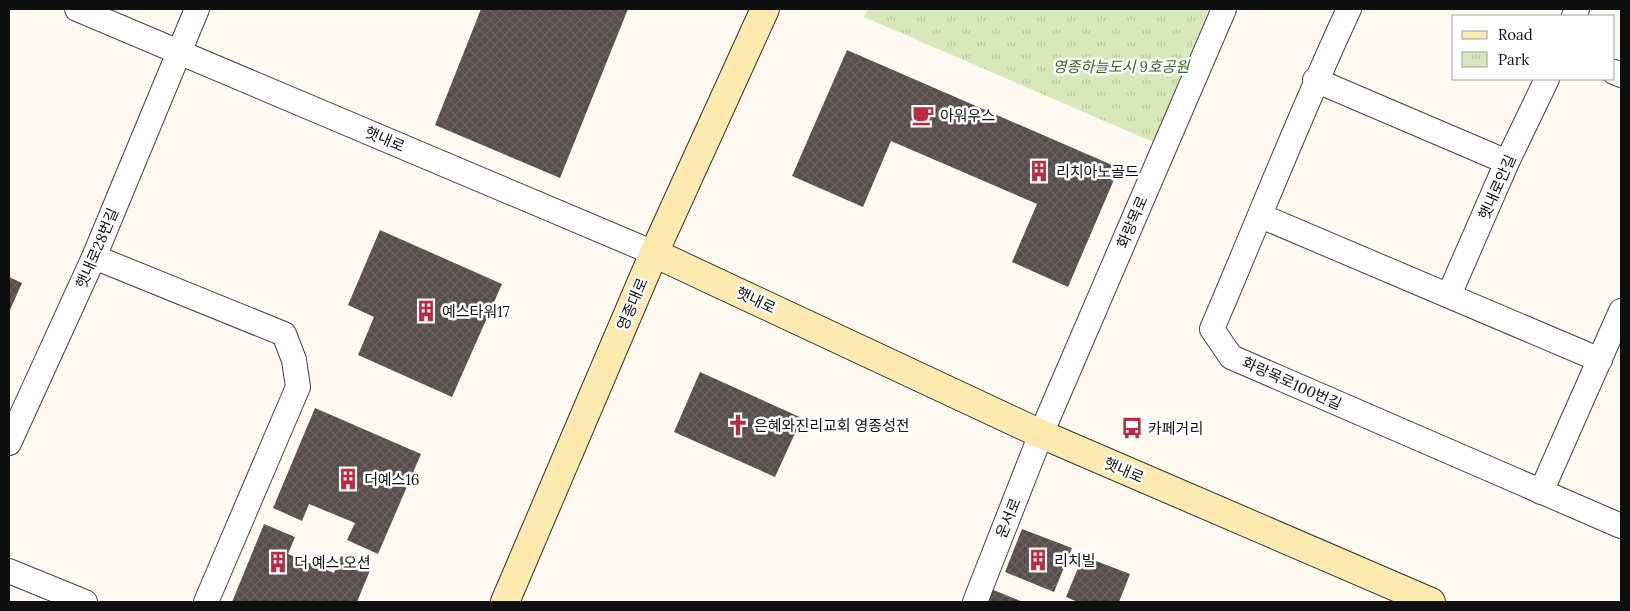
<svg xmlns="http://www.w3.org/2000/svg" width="1630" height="611" font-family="Lora,'Noto Sans KR',serif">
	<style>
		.park { fill: url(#park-tufts) }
		.building { fill: url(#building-cross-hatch) }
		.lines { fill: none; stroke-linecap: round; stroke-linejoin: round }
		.street-casing { stroke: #424242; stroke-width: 26 }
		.secondary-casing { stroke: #313131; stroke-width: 30 }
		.street { stroke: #fff; stroke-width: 24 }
		.secondary { stroke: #fceaae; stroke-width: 28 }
		.labels { text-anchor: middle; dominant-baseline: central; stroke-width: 5; stroke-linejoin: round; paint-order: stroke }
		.park-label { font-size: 15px; font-style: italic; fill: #376421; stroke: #fff }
		.poi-label { font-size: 15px; fill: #0f0f0f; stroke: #fff; text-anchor: start }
		.street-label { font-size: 15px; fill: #0f0f0f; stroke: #fff }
	</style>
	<defs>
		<pattern id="park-tufts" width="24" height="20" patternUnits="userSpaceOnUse" patternTransform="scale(1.25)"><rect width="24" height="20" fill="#d8e8bb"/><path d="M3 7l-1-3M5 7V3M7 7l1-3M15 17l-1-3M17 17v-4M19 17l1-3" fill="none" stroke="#b8c6a0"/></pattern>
		<pattern id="building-cross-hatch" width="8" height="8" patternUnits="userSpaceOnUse" patternTransform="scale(1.25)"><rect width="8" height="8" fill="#574e4b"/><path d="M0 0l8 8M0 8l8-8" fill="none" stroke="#6a6361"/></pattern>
	</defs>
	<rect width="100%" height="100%" fill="#fefaf1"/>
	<path class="park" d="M868 9H1209L1153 142 864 17Z"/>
	<path class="building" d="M481 9H628L560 178 435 125Z
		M847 50 1119 168 1068 287 1012 262 1037 204 891 141 863 207 792 176Z
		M380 230 502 284 452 397 358 355 374 317 348 305Z
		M9 277 22 283 9 312Z
		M700 372 802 418 775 477 674 432Z
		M315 408 421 454 378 554 347 540 355 523 309 504 302 521 273 508Z
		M264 524 295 537 288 554 334 573 341 556 371 568 357 602H232Z
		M1022 529 1072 548 1054 592 1005 572Z
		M1083 556 1130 574 1119 602H1078L1066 597Z
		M991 589 1023 602H985Z"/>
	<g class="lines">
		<g class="street-casing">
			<path id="street" d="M77 9 654 253
				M1349 9C1300 114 1258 222 1212 329L1231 357 1621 526
				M1574 16 1577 9
				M1614 72 1621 75
				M1315 80 1507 162
				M1261 216 1600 360
				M94 257 284 334 294 360 298 387 206 602
				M1449 295 1507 162 1547 79
				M9 443 94 257 197 9
				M1541 492 1621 311
				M9 571 85 602
				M975 602 1041 434 1224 9"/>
		</g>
		<g class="secondary-casing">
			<path id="secondary" d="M654 253 1041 434 1431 602
				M505 602 654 253 765 9"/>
		</g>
		<use href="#street" class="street"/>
		<use href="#secondary" class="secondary"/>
	</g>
	<defs>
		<g id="cafe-bare" transform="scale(1.725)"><path d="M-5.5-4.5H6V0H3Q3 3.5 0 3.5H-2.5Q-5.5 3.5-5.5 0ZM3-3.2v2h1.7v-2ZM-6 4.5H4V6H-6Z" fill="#ba2b43" stroke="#fff" stroke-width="2.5" paint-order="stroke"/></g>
		<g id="building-bare" transform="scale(1.725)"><path d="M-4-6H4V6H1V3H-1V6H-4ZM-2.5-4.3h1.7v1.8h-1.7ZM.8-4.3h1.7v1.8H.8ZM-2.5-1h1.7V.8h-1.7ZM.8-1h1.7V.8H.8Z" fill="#ba2b43" stroke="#fff" stroke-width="2.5" paint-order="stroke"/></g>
		<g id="church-bare" transform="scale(1.725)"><path d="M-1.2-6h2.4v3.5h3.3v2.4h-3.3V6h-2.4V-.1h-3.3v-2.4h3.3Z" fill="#ba2b43" stroke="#fff" stroke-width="2.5" paint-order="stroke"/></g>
		<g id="bus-bare" transform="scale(1.725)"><path d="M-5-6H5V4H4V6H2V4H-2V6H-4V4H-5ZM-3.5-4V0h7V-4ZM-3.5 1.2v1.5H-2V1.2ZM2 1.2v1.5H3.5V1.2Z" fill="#ba2b43" stroke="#fff" stroke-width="2.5" paint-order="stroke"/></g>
	</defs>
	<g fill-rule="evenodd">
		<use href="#cafe-bare" x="923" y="115"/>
		<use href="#building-bare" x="1039" y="171"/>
		<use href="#building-bare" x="426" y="311"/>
		<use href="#church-bare" x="738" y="425"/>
		<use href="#bus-bare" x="1132" y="428"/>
		<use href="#building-bare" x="348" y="479"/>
		<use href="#building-bare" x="1038" y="560"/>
		<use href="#building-bare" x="278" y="562"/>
	</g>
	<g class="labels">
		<g class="park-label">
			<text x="1121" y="66">영종하늘도시 9호공원</text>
		</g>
		<g class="poi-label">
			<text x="940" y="115">아워우스</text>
			<text x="1056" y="171">리치아노골드</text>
			<text x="442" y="311">예스타워17</text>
			<text x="754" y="425">은혜와진리교회 영종성전</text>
			<text x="1148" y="428">카페거리</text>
			<text x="364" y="479">더예스16</text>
			<text x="1054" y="560">리치빌</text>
			<text x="294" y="562">더 예스 오션</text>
		</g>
		<g class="street-label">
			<text transform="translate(385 139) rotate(23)">햇내로</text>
			<text transform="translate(1497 187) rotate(-66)">햇내로안길</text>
			<text transform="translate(1132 222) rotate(-67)">화랑목로</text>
			<text transform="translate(97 248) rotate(-67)">햇내로28번길</text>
			<text transform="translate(756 300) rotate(25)">햇내로</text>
			<text transform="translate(632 304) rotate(-67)">영종대로</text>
			<text transform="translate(1292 383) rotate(24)">화랑목로100번길</text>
			<text transform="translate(1124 470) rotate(23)">햇내로</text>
			<text transform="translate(1008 518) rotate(-68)">운서로</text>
		</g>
	</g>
	<rect width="1630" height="611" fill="none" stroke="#0f0f0f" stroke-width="20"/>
	<rect x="1452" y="15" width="162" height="65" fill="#ffffff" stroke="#9f9f9f"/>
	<rect x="1462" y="31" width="25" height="8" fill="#fceaae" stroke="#9f9f9f"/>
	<text x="1498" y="40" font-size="15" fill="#0f0f0f">Road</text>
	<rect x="1462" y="52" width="25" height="15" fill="url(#park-tufts)" stroke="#9f9f9f"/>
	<text x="1498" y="65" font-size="15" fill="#0f0f0f">Park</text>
</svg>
